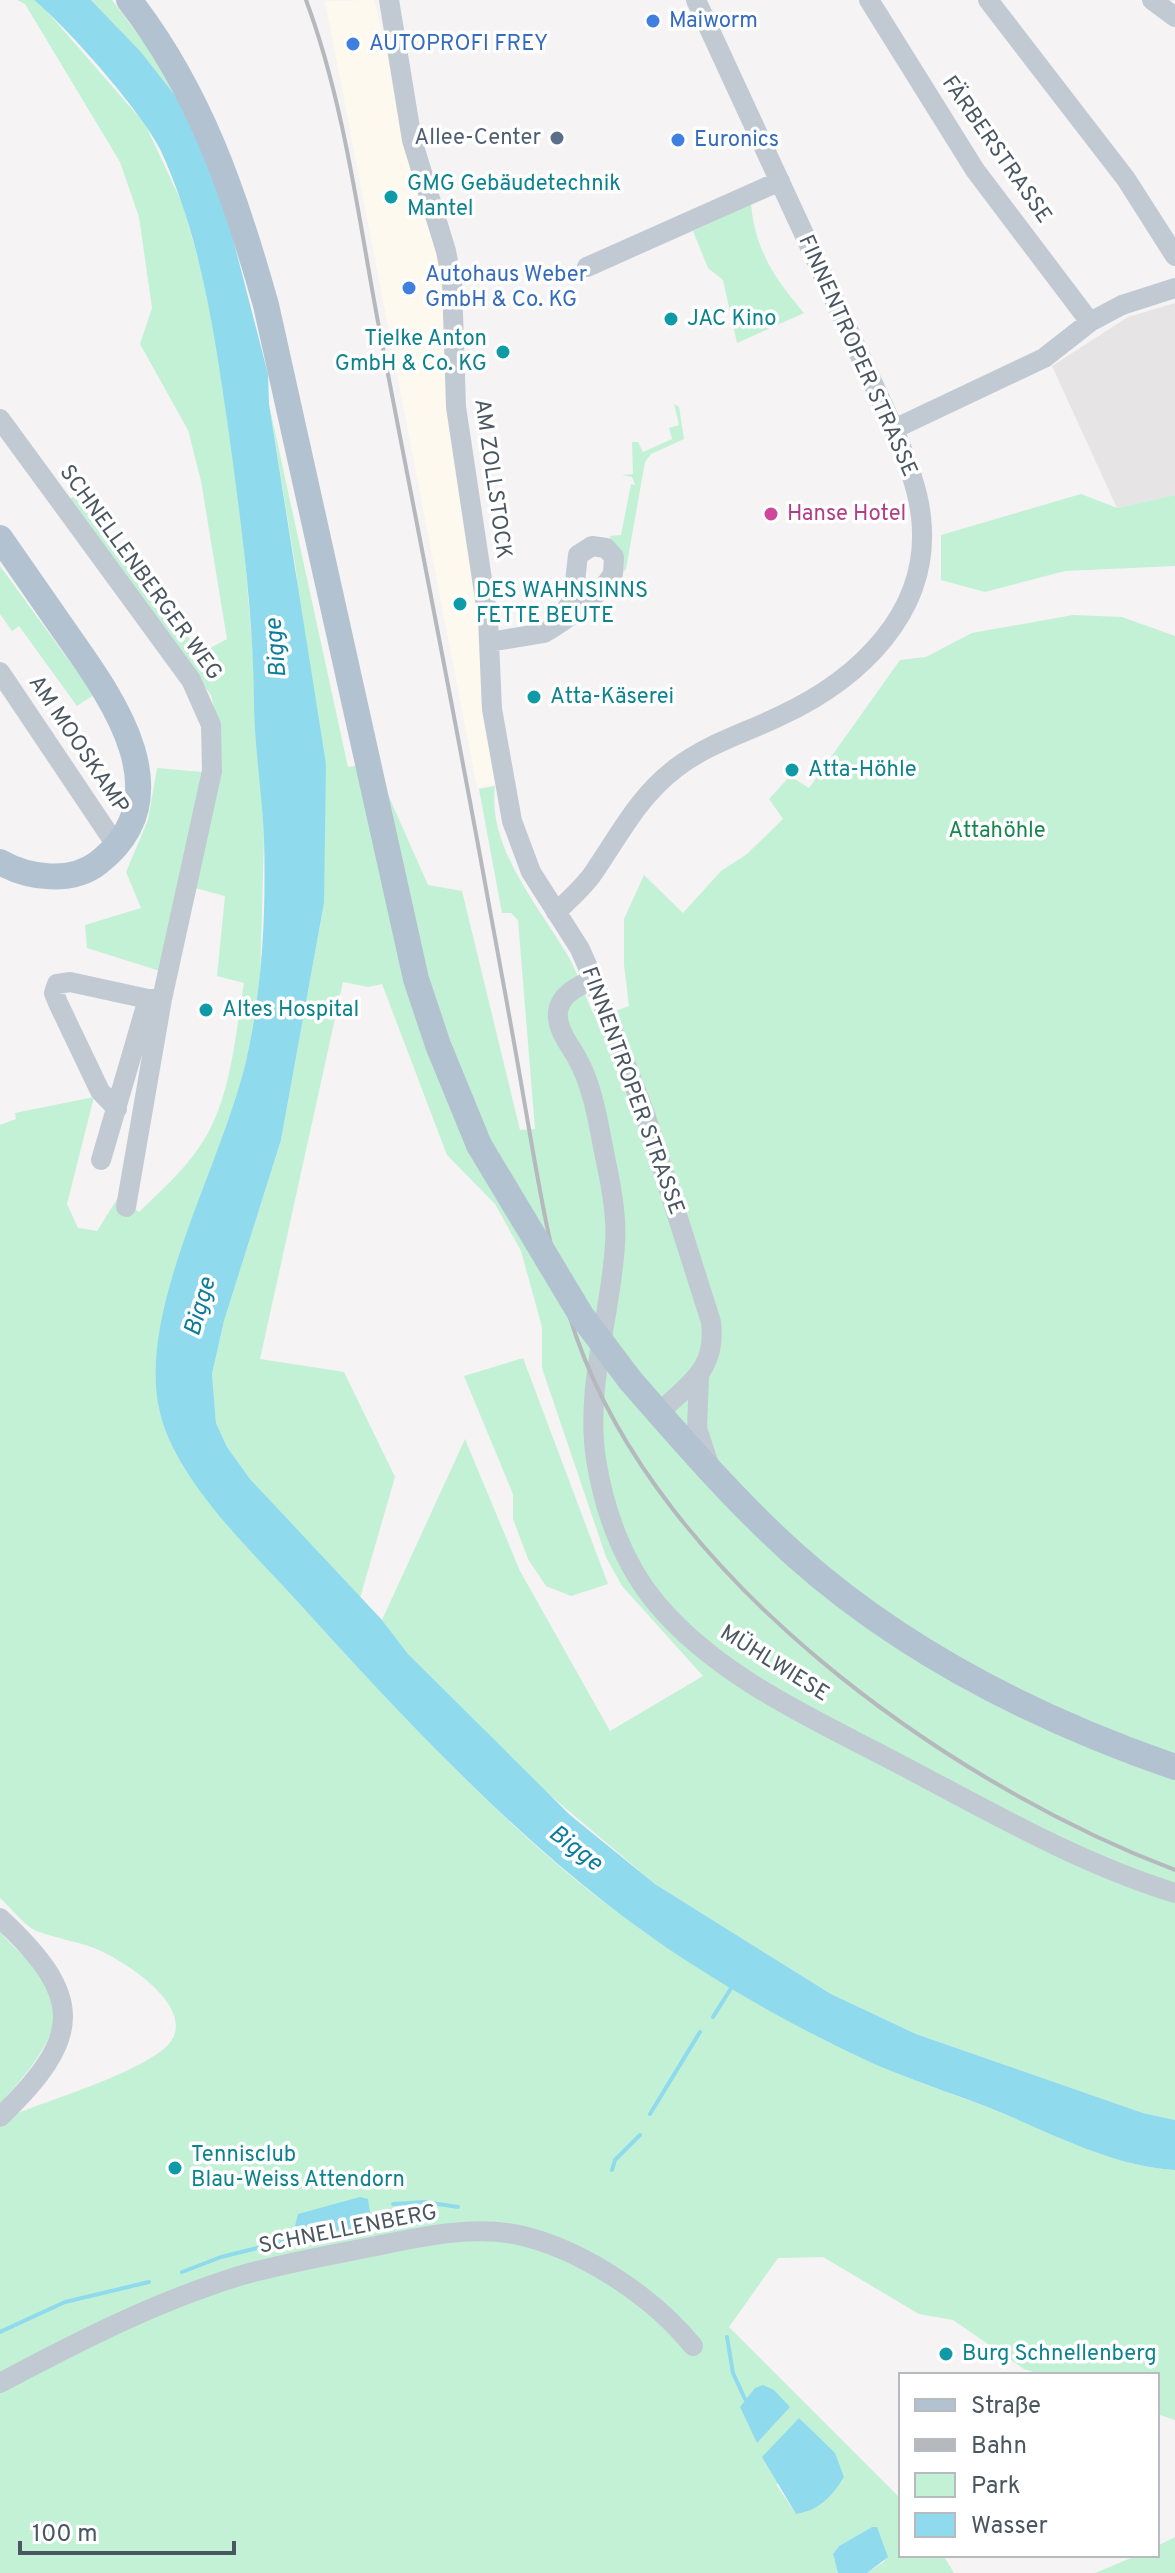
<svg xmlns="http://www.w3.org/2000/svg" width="1175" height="2573" font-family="Overpass,sans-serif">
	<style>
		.commercial { fill: #fdf9ef }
		.education { fill: #e6e4e5 }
		.green { fill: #c3f1d5; fill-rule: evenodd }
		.water { fill: #90daee }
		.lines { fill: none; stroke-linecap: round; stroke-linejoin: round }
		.stream { stroke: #90daee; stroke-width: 4 }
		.minor { stroke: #c1cad2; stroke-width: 20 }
		.major { stroke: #b3c2d1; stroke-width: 26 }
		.rail { stroke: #b5b8bd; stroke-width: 4 }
		.major-bridge { stroke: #b3c2d1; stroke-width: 26 }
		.shop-dot { fill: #3f7fe0; stroke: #fff; stroke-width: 3 }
		.service-dot { fill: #5c6f8a; stroke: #fff; stroke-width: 3 }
		.culture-dot { fill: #0f9aa8; stroke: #fff; stroke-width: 3 }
		.hotel-dot { fill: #d1479c; stroke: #fff; stroke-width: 3 }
		.labels { text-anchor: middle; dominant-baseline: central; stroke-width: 7; stroke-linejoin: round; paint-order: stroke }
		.shop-label { font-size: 22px; fill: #366cbe; stroke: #fff; text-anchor: start }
		.service-label { font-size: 22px; fill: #4e5e75; stroke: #fff; text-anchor: end }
		.street-label { font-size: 22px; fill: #4a5661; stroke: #fff }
		.culture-label { font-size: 22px; fill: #0d838f; stroke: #fff; text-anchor: start }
		.hotel-label { font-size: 22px; fill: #b23c85; stroke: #fff; text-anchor: start }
		.park-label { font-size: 22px; fill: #17864f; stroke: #fff }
		.water-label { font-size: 24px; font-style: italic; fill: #0c7c9b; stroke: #fff }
	</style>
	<rect width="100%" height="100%" fill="#f5f3f3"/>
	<path class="commercial" d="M374 0 390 63 406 153 443 277 447 412 479 627 481 703 495 784 477 788 325 1Z"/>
	<path class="education" d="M1175 303V495L1117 508 1052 366 1128 317Z"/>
	<path class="green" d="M17 0H34L44 8 145 124 182 203 211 304 242 524 255 678 264 837 260 985 248 1053 231 1120 189 1228 158 1406C182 1487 251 1550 307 1611 398 1712 504 1827 613 1909 691 1967 784 2023 873 2063 912 2080 954 2095 995 2110 1053 2133 1112 2166 1175 2170V2420L1157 2414V2375H1043L1024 2369 953 2320 919 2314 823 2257 778 2258 729 2327 901 2499V2555H943L954 2573H867L885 2561 872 2527 839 2546 833 2554 838 2573H0V1931C14 1950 35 1964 48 1983 73 2023 29 2071 4 2099L13 2115C55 2098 123 2078 160 2052 210 2016 129 1964 101 1951 81 1941 45 1937 31 1928 20 1920 10 1907 0 1898V1125L16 1119 15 1113 94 1097 67 1204 78 1228 97 1231 119 1196 139 1212C160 1192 181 1173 198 1149 231 1104 235 1036 244 983L217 976 225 896 195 888 217 720 211 695 107 557 69 499 78 495 201 653 227 639 201 481 188 430 140 344 152 308 139 217 120 162 25 4ZM844 2477C832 2495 819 2511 796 2514L776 2484Z
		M91 0H112L160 64 192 117 141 52Z
		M751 204C755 250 775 279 804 313L737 343 723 280 708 268 693 231Z
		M269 404 348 767 374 763 428 885 462 891 520 1130 535 1129 518 920 511 913H502L479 789 495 786C487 848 539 906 568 956 579 975 585 999 596 1018L629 1006 624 965V919L644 875 683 913 721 871 747 854 783 819 769 799 790 776 809 788 900 660 926 657 972 633 1073 615 1122 617 1175 636V2120L1143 2113 916 2034 831 1994 655 1884 537 1784 408 1654 382 1620 465 1439 520 1571 610 1731 703 1676 622 1586 606 1557 542 1368V1327L521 1251 495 1204 447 1155 382 984 368 987 343 982 260 1359 344 1372 395 1477 360 1598 250 1479 227 1447 216 1423 212 1374 224 1321 281 1140 324 903 296 570Z
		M674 404 679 407 684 439 651 454 645 462 626 569 613 584 610 536 621 535 631 484 635 485 632 477 622 475 633 474 632 442H638L643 452 672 439 669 428 679 425Z
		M1081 494 1117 508 1175 495V566L1065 571 985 592 941 580V535Z
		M0 566 94 695 77 706 19 626 12 631 0 614Z
		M157 768 202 772 163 972 87 948 85 925 141 908 126 872 148 820Z
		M523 1358 608 1584 571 1596 546 1586 528 1559 513 1519V1494L464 1376Z
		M1175 2537V2573H1095L1138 2555H1157V2546Z"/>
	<path class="water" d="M34 0H91L141 52 192 117 218 181 268 374 269 404 326 764 324 903 281 1140 224 1321 212 1374 216 1423 227 1447 250 1479 382 1620 408 1654 570 1815 655 1884 831 1994 916 2034 1143 2113 1175 2120V2170C1110 2166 1050 2132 990 2108 951 2093 911 2080 872 2063 781 2021 688 1967 608 1905 495 1817 394 1708 298 1602 249 1548 166 1472 157 1397 144 1291 228 1155 249 1047 263 979 266 908 264 838 262 792 254 745 254 698 253 610 241 522 229 434 215 337 202 239 160 149 141 111 68 28 34 0Z
		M360 2197 368 2199 372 2225 369 2227 308 2234 299 2232 295 2226 298 2214Z
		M763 2385 774 2390 790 2407 757 2443 740 2407 755 2388Z
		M799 2418 835 2453 844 2477C832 2496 819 2511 796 2514L762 2457Z
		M872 2527H877L888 2557 867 2573H838L833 2554 839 2546Z"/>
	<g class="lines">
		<path class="stream" d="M713 2017 733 1985
			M650 2114 700 2032
			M612 2170 615 2160 640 2135
			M393 2204 425 2202 458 2207
			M182 2272 221 2257 274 2244 299 2232
			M0 2332 65 2302 149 2282
			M727 2337 733 2373 745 2399"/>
		<path class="minor" d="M389 0 412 140 446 251 452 282 456 407 488 619 492 709 512 821 531 872 580 949 593 979 645 1114 711 1322C717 1370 689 1383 659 1413
			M869 0 975 170 1090 322
			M988 0 1126 179 1175 256
			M1152 0 1175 17
			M587 267 780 181
			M0 419 191 680 211 725 212 771 162 999 126 1207
			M894 429 1044 358 1090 322 1122 305 1175 288
			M489 642 544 633C567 620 599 596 613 574L614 557 606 548 592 546 578 555 573 599 555 626
			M0 672 116 845
			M556 912C569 900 584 887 594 872 620 834 638 797 676 768 707 744 745 733 780 716 858 680 932 612 921 517 918 487 905 457 894 429L696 0
			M593 979C579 986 560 994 558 1012 556 1029 570 1045 577 1058 594 1088 599 1128 606 1162 612 1189 617 1217 615 1244 611 1315 585 1387 596 1459 604 1510 623 1564 657 1604 721 1680 819 1721 905 1767 994 1814 1079 1863 1175 1893
			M117 1109 100 1091 58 1003 54 993 57 984 70 982 148 999H162
			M101 1160 148 999
			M699 1376 697 1428 710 1468
			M0 1918C85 1997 83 2037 0 2117
			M0 2383C77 2342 155 2302 239 2276 284 2263 330 2255 376 2246 423 2236 479 2224 527 2237 587 2253 654 2298 693 2346"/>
		<path class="major" d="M129 0C200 91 235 195 266 305L416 979 438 1045 479 1145
			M0 538C22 570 44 601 66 633 112 698 184 796 98 863 71 884 28 878 0 862
			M630 1380C683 1441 736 1502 796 1556 904 1652 1039 1720 1175 1767"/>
		<path class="rail" d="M306 0C344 102 358 215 378 322 415 516 454 710 489 905 501 970 513 1035 524 1100 538 1180 550 1259 576 1336 660 1577 944 1782 1175 1870"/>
		<path class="major-bridge" d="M479 1145 581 1315 630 1380"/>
	</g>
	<g class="shop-dot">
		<circle cx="653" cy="21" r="8"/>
		<circle cx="353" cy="44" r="8"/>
		<circle cx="678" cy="140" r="8"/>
		<circle cx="409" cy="288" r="8"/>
	</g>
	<circle class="service-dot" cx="557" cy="138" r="8"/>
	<g class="culture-dot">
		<circle cx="391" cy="197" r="8"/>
		<circle cx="671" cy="319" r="8"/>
		<circle cx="503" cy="352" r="8"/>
		<circle cx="460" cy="604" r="8"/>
		<circle cx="534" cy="697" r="8"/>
		<circle cx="792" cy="770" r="8"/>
		<circle cx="206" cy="1010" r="8"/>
		<circle cx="175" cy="2168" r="8"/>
		<circle cx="946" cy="2354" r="8"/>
	</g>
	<circle class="hotel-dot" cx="771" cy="514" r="8"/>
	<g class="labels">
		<g class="shop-label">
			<text x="669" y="21">Maiworm</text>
			<text x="369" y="44">AUTOPROFI FREY</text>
			<text x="694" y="140">Euronics</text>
			<text x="425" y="275">Autohaus Weber<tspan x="425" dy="25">GmbH &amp; Co. KG</tspan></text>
		</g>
		<g class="service-label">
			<text x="541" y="138">Allee-Center</text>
		</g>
		<g class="street-label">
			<text transform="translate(996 150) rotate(55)">FÄRBERSTRASSE</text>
			<text transform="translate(857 356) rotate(66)">FINNENTROPER STRASSE</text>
			<text transform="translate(492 479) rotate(82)">AM ZOLLSTOCK</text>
			<text transform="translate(140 573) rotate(54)">SCHNELLENBERGER WEG</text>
			<text transform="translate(78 745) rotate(56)">AM MOOSKAMP</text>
			<text transform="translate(632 1091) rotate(70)">FINNENTROPER STRASSE</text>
			<text transform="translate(774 1664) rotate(32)">MÜHLWIESE</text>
			<text transform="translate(348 2230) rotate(-11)">SCHNELLENBERG</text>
		</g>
		<g class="culture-label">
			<text x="407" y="184">GMG Gebäudetechnik<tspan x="407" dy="25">Mantel</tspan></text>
			<text x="687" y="319">JAC Kino</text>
			<text x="487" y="339" text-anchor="end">Tielke Anton<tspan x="487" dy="25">GmbH &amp; Co. KG</tspan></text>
			<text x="476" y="591">DES WAHNSINNS<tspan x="476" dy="25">FETTE BEUTE</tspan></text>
			<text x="550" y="697">Atta-Käserei</text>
			<text x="808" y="770">Atta-Höhle</text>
			<text x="222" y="1010">Altes Hospital</text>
			<text x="191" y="2155">Tennisclub<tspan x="191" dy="25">Blau-Weiss Attendorn</tspan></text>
			<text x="962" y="2354">Burg Schnellenberg</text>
		</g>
		<g class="hotel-label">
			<text x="787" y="514">Hanse Hotel</text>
		</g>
		<g class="park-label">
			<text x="997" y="831">Attahöhle</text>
		</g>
		<g class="water-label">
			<text transform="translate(277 648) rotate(-95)">Bigge</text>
			<text transform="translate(201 1307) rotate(-74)">Bigge</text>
			<text transform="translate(575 1849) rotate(37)">Bigge</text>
		</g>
	</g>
	<rect x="899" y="2373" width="260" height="184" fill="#ffffff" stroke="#b7bbc0" stroke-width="2"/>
	<rect x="915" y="2399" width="40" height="12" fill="#b3c2d1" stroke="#b7bbc0" stroke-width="2"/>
	<text x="971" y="2413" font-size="24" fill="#4a5661">Straße</text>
	<rect x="915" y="2439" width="40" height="12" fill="#b5b8bd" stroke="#b7bbc0" stroke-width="2"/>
	<text x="971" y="2453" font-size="24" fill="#4a5661">Bahn</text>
	<rect x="915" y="2473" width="40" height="24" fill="#c3f1d5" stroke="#b7bbc0" stroke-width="2"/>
	<text x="971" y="2493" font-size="24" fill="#4a5661">Park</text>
	<rect x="915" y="2513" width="40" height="24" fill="#90daee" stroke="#b7bbc0" stroke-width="2"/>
	<text x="971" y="2533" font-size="24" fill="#4a5661">Wasser</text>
	<path d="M20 2541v12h214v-12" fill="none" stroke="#4a5661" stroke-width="4"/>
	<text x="32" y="2541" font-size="24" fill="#4a5661" stroke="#ffffff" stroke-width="6" paint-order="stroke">100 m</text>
</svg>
